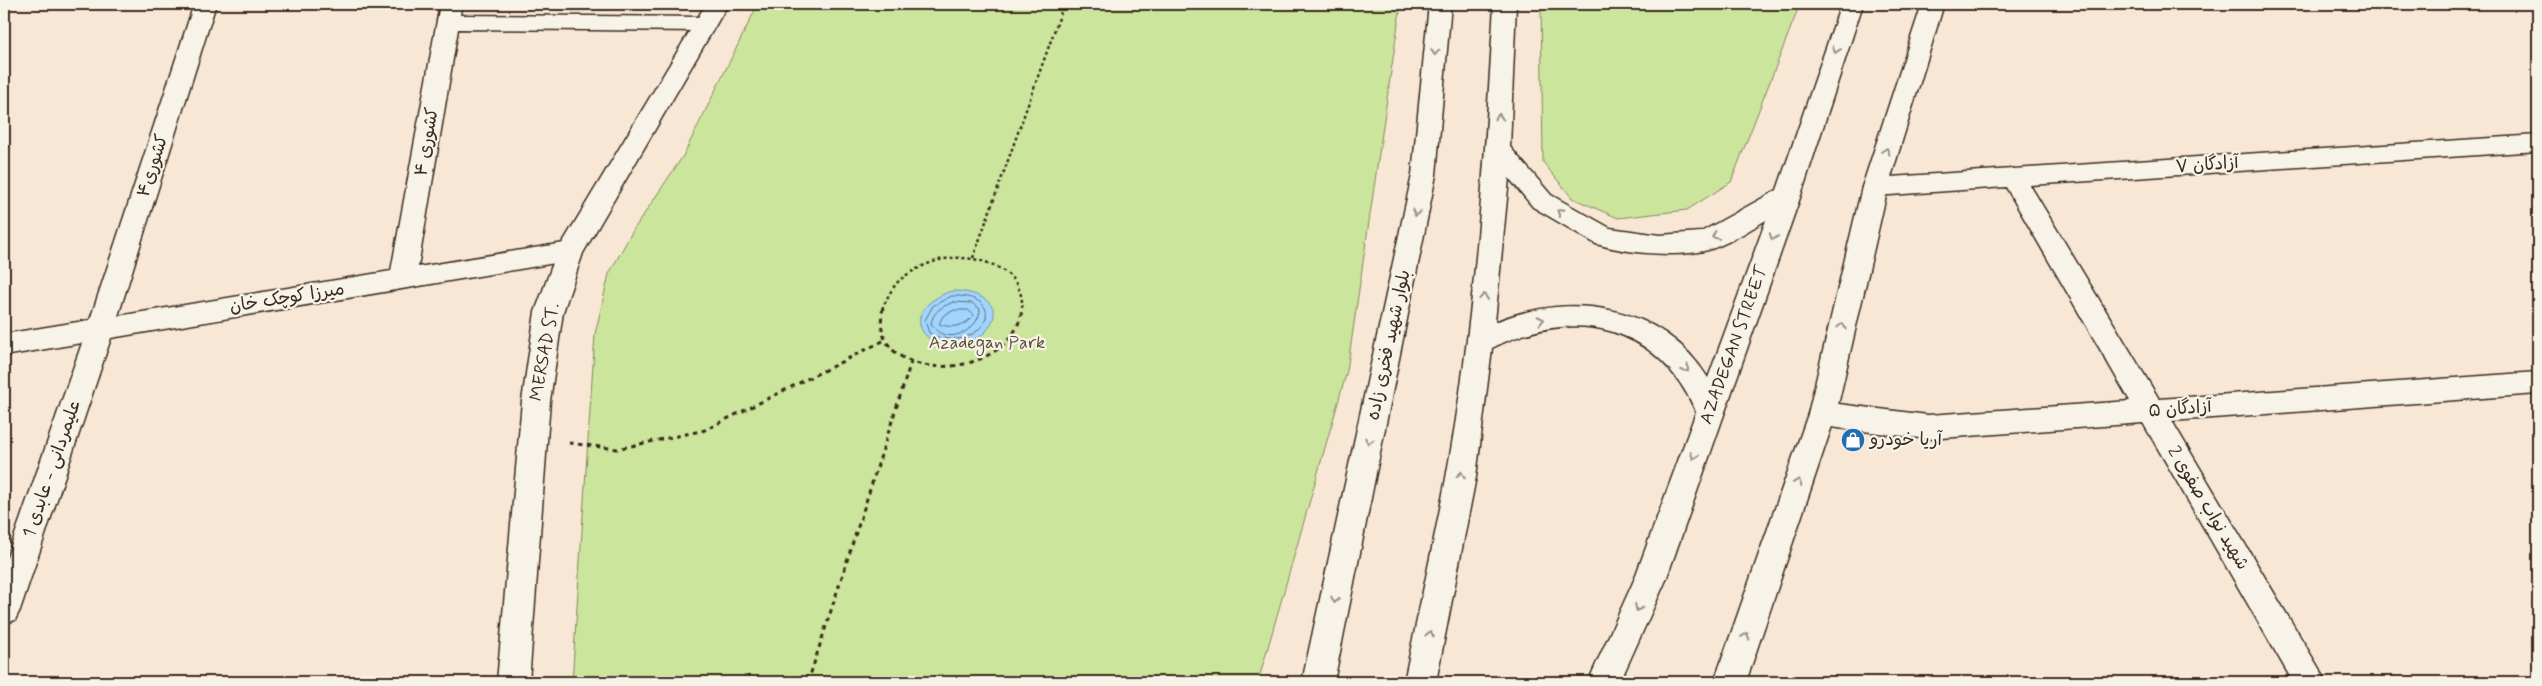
<svg xmlns="http://www.w3.org/2000/svg" width="2542" height="686" font-family="Mynerve,'Playpen Sans Arabic',sans-serif">
	<style>
		.green { fill: #cbe59c; stroke: #83885d }
		.water { fill: #9fd5fe; stroke: #7791a4 }
		.lines { fill: none; stroke-linecap: round; stroke-linejoin: round }
		.shore { stroke: #636e78; stroke-width: 1 }
		.street-casing { stroke: #3b2a1e; stroke-width: 3 }
		.secondary-casing { stroke: #3b2a1e; stroke-width: 3 }
		.path-far1 { stroke: #3b2a1e; stroke-width: 2.5; stroke-dasharray: 3 3; stroke-linecap: butt }
		.path { stroke: #3b2a1e; stroke-width: 3; stroke-dasharray: 4.5 4.5; stroke-linecap: butt }
		.street { fill: #f7f3e8; fill-rule: evenodd }
		.secondary { fill: #f7f3e8; fill-rule: evenodd }
		.oneway { stroke: #998e83 }
		.labels { text-anchor: middle; dominant-baseline: central; stroke-width: 4.5; stroke-linejoin: round; paint-order: stroke }
		.street-label { font-size: 18px; fill: #3b2a1e; stroke: #f7f3e8 }
		.park-label { font-size: 18px; fill: #584f37; stroke: #f7f3e8 }
		.poi-label { font-size: 18px; fill: #3b2a1e; stroke: #f7f3e8; text-anchor: start }
	</style>
	<rect width="100%" height="100%" fill="#f8e7d5"/>
	<filter id="ink" filterUnits="userSpaceOnUse"><feTurbulence type="fractalNoise" baseFrequency=".02" numOctaves="2"/><feDisplacementMap in="SourceGraphic" scale="10" xChannelSelector="R" yChannelSelector="G"/><feConvolveMatrix kernelMatrix="1 2 1 2 8 2 1 2 1" color-interpolation-filters="sRGB"/></filter>
	<g filter="url(#ink)">
		<path class="green" d="M758 4H1401L1347 371 1258 682H572L595 334 609 274 632 232 683 156Z
			M1541 4H1800L1731 182 1687 210 1618 218 1572 198 1543 162Z"/>
		<path class="water" d="M951 291C975 290 1010 304 986 331 948 373 879 318 951 291Z"/>
		<g class="lines">
			<path class="shore" d="M952 296C1017 294 979 359 929 333L925 320 933 306Z
				M954 302 972 303 980 309C980 326 957 342 940 333 937 332 934 327 931 325 932 311 943 306 954 302Z
				M955 310H968L974 315C965 326 953 329 939 324L943 316Z"/>
			<g class="street-casing">
				<path id="street" d="M194 4H216L118 316 391 271 440 4H462L460 15 703 17 711 19 714 24 711 29 703 31 458 29 418 267 570 242 579 245 583 252 579 259 111 338 20 610 15 620 4 624V566L82 343 4 356V334L90 320Z
					M2538 135V151L2030 185 2159 399 2538 372V394L2172 421 2327 682H2293L2143 423 1928 439 1822 426 1812 422 1808 414 1812 406 1822 402 1928 415 2130 401 2006 187 1875 196 1866 193 1862 187 1866 181 1875 178Z"/>
			</g>
			<g class="secondary-casing">
				<path id="secondary" d="M706 4H728L583 253 563 312 550 401 529 682H497L522 401 535 312 557 252Z
					M1429 4H1451L1436 175 1334 682H1302L1412 175Z
					M1494 4H1516L1510 147 1551 195 1610 228 1660 235 1701 232 1777 190 1841 4H1863L1801 195 1666 580 1620 682H1588L1634 580 1696 412C1658 324 1574 306 1492 348L1476 477 1436 682H1404C1418 614 1433 546 1446 478 1475 321 1485 162 1494 4ZM1509 178 1533 207 1596 244C1626 253 1677 258 1708 250 1728 244 1748 231 1766 220L1708 378C1662 304 1571 291 1495 322Z
					M1922 4H1944L1888 187 1836 414 1746 682H1714L1808 414 1862 187Z"/>
			</g>
			<path class="path-far1" d="M973 258 1064 4
				M882 309C887 299 891 288 900 280 913 269 935 259 952 258 985 256 1025 272 1022 309"/>
			<path class="path" d="M883 308C864 389 1016 383 1022 308
				M569 443 617 449 705 430 885 340
				M808 682 911 362"/>
			<use href="#street" class="street"/>
			<use href="#secondary" class="secondary"/>
		</g>
		<defs><path id="oneway-chevron" d="M-2-3.5L2.5 0L-2 3.5" fill="none" stroke-width="1.6" stroke-linecap="round" stroke-linejoin="round" transform="scale(1.25)"/></defs>
		<g class="oneway">
			<use href="#oneway-chevron" transform="translate(1836 50) rotate(109)"/>
			<use href="#oneway-chevron" transform="translate(1435 52) rotate(95)"/>
			<use href="#oneway-chevron" transform="translate(1499 117) rotate(-87)"/>
			<use href="#oneway-chevron" transform="translate(1886 151) rotate(-72)"/>
			<use href="#oneway-chevron" transform="translate(1560 212) rotate(-149)"/>
			<use href="#oneway-chevron" transform="translate(1416 213) rotate(102)"/>
			<use href="#oneway-chevron" transform="translate(1715 236) rotate(154)"/>
			<use href="#oneway-chevron" transform="translate(1773 237) rotate(110)"/>
			<use href="#oneway-chevron" transform="translate(1484 297) rotate(-84)"/>
			<use href="#oneway-chevron" transform="translate(1541 320) rotate(-12)"/>
			<use href="#oneway-chevron" transform="translate(1842 326) rotate(-77)"/>
			<use href="#oneway-chevron" transform="translate(1686 369) rotate(50)"/>
			<use href="#oneway-chevron" transform="translate(1369 441) rotate(102)"/>
			<use href="#oneway-chevron" transform="translate(1694 456) rotate(110)"/>
			<use href="#oneway-chevron" transform="translate(1461 475) rotate(-81)"/>
			<use href="#oneway-chevron" transform="translate(1798 482) rotate(-71)"/>
			<use href="#oneway-chevron" transform="translate(1335 600) rotate(102)"/>
			<use href="#oneway-chevron" transform="translate(1638 608) rotate(115)"/>
			<use href="#oneway-chevron" transform="translate(1430 634) rotate(-79)"/>
			<use href="#oneway-chevron" transform="translate(1746 636) rotate(-71)"/>
		</g>
	</g>
	<defs>
		<g id="shop-disc" transform="scale(1.25)"><circle r="9.5" fill="#1f6fb2" stroke="#f7f3e8"/><path d="M-5-2.5h2.3a2.7 3.5 0 0 1 5.4 0H5L5.5 6h-11ZM-1.5-2.5h3a1.5 2.3 0 0 0-3 0Z" fill="#fff"/></g>
	</defs>
	<g fill-rule="evenodd">
		<use href="#shop-disc" x="1853" y="440"/>
	</g>
	<g class="labels">
		<g class="street-label">
			<text transform="translate(427 142) rotate(-80)">کشوری ۴</text>
			<text transform="translate(2207 165) rotate(-4)">آزادگان ۷</text>
			<text transform="translate(153 166) rotate(-72)">کشوری۴</text>
			<text transform="translate(287 298) rotate(-9)">میرزا کوچک خان</text>
			<text transform="translate(1389 345) rotate(-78)">بلوار شهید فخری زاده</text>
			<text transform="translate(1734 345) rotate(-70)">AZADEGAN STREET</text>
			<text transform="translate(545 352) rotate(-80)">MERSAD ST.</text>
			<text transform="translate(2180 409) rotate(-4)">آزادگان ۵</text>
			<text transform="translate(52 469) rotate(-71)">علیمردانی - عابدی 1</text>
			<text transform="translate(2208 508) rotate(59)">شهید نواب صفوی 2</text>
		</g>
		<g class="park-label">
			<text x="987" y="343">Azadegan Park</text>
		</g>
		<g class="poi-label">
			<text x="1870" y="440">آریا خودرو</text>
		</g>
	</g>
	<rect width="2542" height="686" fill="none" stroke="#f7f3e8" stroke-width="20"/>
	<rect x="10" y="10" width="2522" height="666" fill="none" stroke="#3b2a1e" stroke-width="2" filter="url(#ink)"/>
</svg>
